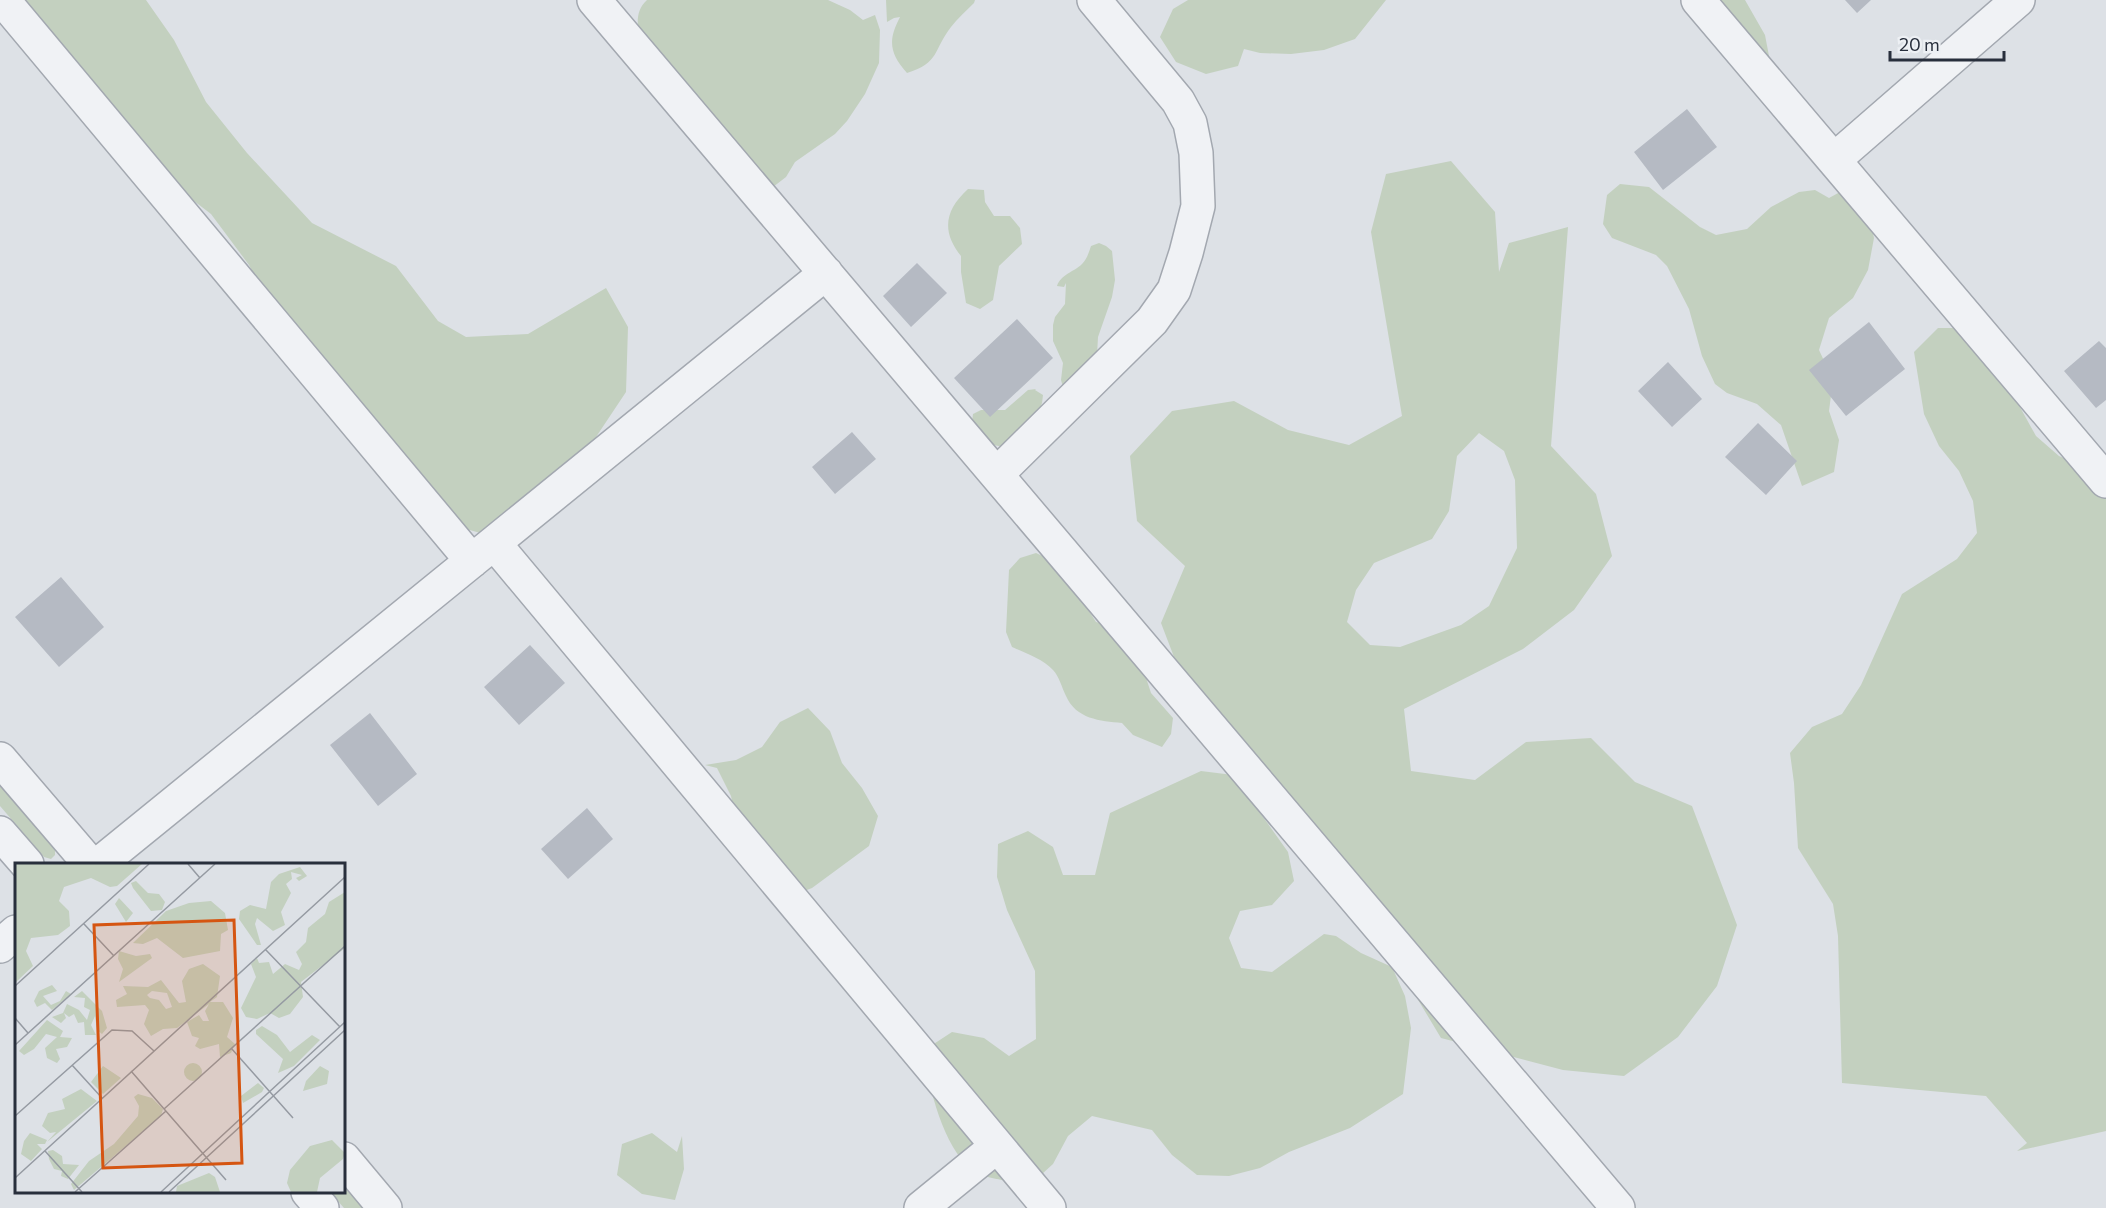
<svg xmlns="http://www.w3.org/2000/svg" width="2106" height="1208" font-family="Commissioner,sans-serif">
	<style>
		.green { fill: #c3d0bf; fill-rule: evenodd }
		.building { fill: #b5bac3 }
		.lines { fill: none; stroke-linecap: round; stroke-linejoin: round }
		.minor-casing { stroke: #a3a8b0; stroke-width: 36 }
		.minor { stroke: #f0f2f5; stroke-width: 33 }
		.inset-road { fill: none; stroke: #959aa2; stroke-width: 1.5 }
		.view { fill: #d55511; fill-opacity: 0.15; stroke: #d55511; stroke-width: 3 }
		.inset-edge { fill: none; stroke: #282f3c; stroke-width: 3 }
	</style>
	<rect width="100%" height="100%" fill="#dde1e6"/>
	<path class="green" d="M23 0H146L174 40 206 102 247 153 312 223 396 266 438 321 466 337 528 334 606 288 628 327 626 392 590 446 491 536 427 518 306 375 249 265 211 214 109 136Z
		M647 0H828L850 10 863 20 875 15 880 30 879 63 865 94 847 121 835 134 795 162 786 177 773 187 639 36C637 22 636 10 647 0Z
		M886 0H975L974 3C966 11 957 19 951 27 933 50 940 63 907 73 889 53 888 40 900 17L894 18 887 22Z
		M1188 0H1386L1355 39 1324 50 1291 54 1260 53 1244 49 1238 66 1206 74 1176 62 1160 37 1173 9Z
		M1714 0H1745L1765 35 1769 56 1753 55Z
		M1451 161 1495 212 1499 272 1509 243 1568 227 1551 446 1596 494 1612 556 1574 610 1523 649 1404 709 1411 771 1475 780 1526 742 1591 738 1635 782 1692 806 1737 925 1717 986 1678 1037 1624 1076 1563 1070 1441 1038 1346 880 1184 683 1161 623 1185 566 1137 521 1130 456 1172 411 1234 401 1288 430 1349 445 1402 416 1371 232 1386 174ZM1479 433 1504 451 1515 480 1517 548 1489 606 1461 625 1400 647 1370 645 1347 622 1356 590 1374 563 1432 539 1449 511 1457 456Z
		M1620 184 1649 187 1700 227 1716 235 1747 229 1771 207 1799 192 1815 190 1829 198 1840 192 1867 206 1874 238 1868 270 1853 298 1829 318 1819 350 1833 380 1829 411 1839 440 1834 472 1802 486 1781 425 1757 404 1727 393 1715 384 1702 356 1689 309 1667 266 1656 255 1612 238 1603 224 1607 195Z
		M968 189 984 190 985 202 994 216H1010L1020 228 1022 244 999 266 993 300 980 309 966 303 961 272V256C941 231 945 210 968 189Z
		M1099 243 1106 246 1112 251 1115 280 1112 297 1098 337 1097 355 1063 387 1061 380 1063 363 1053 341V325L1055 317 1065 304 1066 283 1064 287 1057 286C1061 274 1074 272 1082 264 1087 259 1089 252 1091 246Z
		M1938 328H1970L2005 380 2036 436 2059 456 2088 469 2106 485V1131L2017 1151 2027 1143 1986 1096 1842 1083 1838 936 1833 904 1798 848 1794 783 1790 753 1812 727 1842 714 1861 685 1902 594 1957 559 1977 533 1973 501 1959 471 1939 446 1924 414 1914 352Z
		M1036 389 1035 390 1043 395 1042 403 1023 451 984 443 972 422 973 414 981 410H1005L1028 390Z
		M1036 553 1051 560 1076 577 1087 608 1096 622 1114 626 1136 647 1151 693 1173 718 1171 734 1162 747 1133 735 1122 723C1100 721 1076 719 1066 696 1062 688 1059 676 1053 670 1043 659 1025 653 1012 647L1006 632 1009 570 1020 558Z
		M808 708 830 731 842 763 862 788 878 816 869 846 812 888 783 899 756 883 743 855 731 796 717 768 705 765 736 760 762 747 780 722Z
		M1201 771 1233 775 1288 852 1294 881 1272 905 1240 911 1229 938 1241 968 1272 972 1324 934 1336 936 1361 953 1392 967 1405 996 1411 1028 1403 1094 1350 1128 1289 1152 1260 1168 1229 1176 1197 1175 1172 1155 1152 1130 1092 1116 1068 1136 1053 1164 1031 1184C1017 1182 983 1179 972 1170 943 1147 929 1087 923 1051L952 1032 984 1038 1009 1056 1036 1039 1035 971 1007 910 997 877 998 844 1028 831 1053 847 1063 875H1095L1110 813Z
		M0 785 55 849V855L51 859 44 857 0 806Z
		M652 1133 677 1152 682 1136 684 1169 675 1200 642 1194 617 1175 622 1144Z
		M344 1185 363 1208H344L330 1192H344Z"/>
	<path class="building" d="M1845 0H1871L1857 13Z
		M1687 109 1717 147 1663 190 1634 152Z
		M917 263 947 293 911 327 883 296Z
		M1017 319 1053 358 990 417 954 378Z
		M1869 322 1905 369 1846 416 1809 370Z
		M2099 341 2106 348V400L2096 408 2064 371Z
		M1668 362 1702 399 1672 427 1638 391Z
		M1758 423 1797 461 1766 495 1725 457Z
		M852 432 876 459 835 494 812 467Z
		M61 577 104 627 59 667 15 617Z
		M530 645 565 683 519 725 484 687Z
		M370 713 417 774 378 806 330 745Z
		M587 808 613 839 568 879 541 849Z"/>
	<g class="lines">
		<g class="minor-casing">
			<path id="minor" d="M3 0 472 561
				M594 0 1618 1208
				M1698 0 2106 481
				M1834 160 2018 0
				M997 474 1152 321 1174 290 1186 253 1198 206 1196 153 1190 123 1178 101 1094 0
				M494 543 1049 1208
				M0 759 90 864
				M0 833 27 864
				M99 864 826 273
				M0 946 16 932
				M344 1159 385 1208
				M308 1192 322 1208
				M921 1208 997 1146"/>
		</g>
		<use href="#minor" class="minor"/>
	</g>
	<g transform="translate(15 863)">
		<rect width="330" height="330" fill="#dde1e6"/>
		<path d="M0 1H127L102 23 95 24 76 15 49 24 44 38 54 48 55 63 43 72 16 75 11 88 18 103 0 120ZM285 4 292 13 284 18 281 15 287 12 276 9 277 16 271 21 276 30 266 49 270 62 258 68 242 55 240 61 246 82H242L224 56 225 48 235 42 251 46 256 19 264 11ZM121 18 133 30 144 31 150 39 147 47 136 48 118 25 116 20ZM330 29V85L286 119 288 134 275 151 264 155 255 150 242 156 231 154 226 145 241 114 236 101 242 95 244 100 254 99 258 111 270 101 284 107 287 101 281 89 291 79 293 65 310 51 314 39ZM104 35 118 50 111 59 100 41ZM196 38 210 50 213 67 206 71 205 88 168 95 142 75 128 81 118 80 151 48 174 40ZM104 88 121 93 135 91 137 95 104 119 108 106 103 96ZM188 101 205 113 202 134 195 139H208L218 155 212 174 220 181 216 190 205 194 204 181 185 186 180 183 184 175 177 173 172 159 184 152 188 158H194L190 148 194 141 162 165 148 166 136 173 129 161 134 147 130 142 102 144 101 137 112 131 108 123 133 124 146 117 164 140 171 139 167 118 174 106ZM137 128 152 130 157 144 151 146 144 137 135 135 132 132ZM37 122 42 128 28 133 36 142 45 138 51 128 56 131 37 147 30 140 22 144 19 138 24 128ZM67 128 87 148 92 165 87 171 82 167 80 153 76 162 81 172H70L69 159 63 160 59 151 54 154 49 150 51 155 46 160 37 154 48 150 52 141 64 147 72 157 75 147 69 144 70 135 59 134ZM32 157 48 168 45 174 57 175 52 184 41 186 45 196 42 200 32 195 30 185 42 174 31 171 19 186 9 192 4 188ZM247 163 262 172 275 189 297 172 305 177 279 203 263 210 268 196 241 171V167ZM169 209a9 9 0 1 1 18 0a9 9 0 1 1-18 0ZM88 203 106 215 88 231 76 219ZM305 203 314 208 312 221 288 228 291 218ZM243 220 249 225 247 229 228 240 226 233ZM66 226 82 238 32 279 41 269 35 270 27 263 33 250 50 246 47 236ZM123 231 137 235 148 246 146 253 59 327 56 321 74 298 99 281 123 253 124 243 119 234ZM15 270 32 277 30 281H22L27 286 16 298 6 291 9 278ZM317 277 330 290 328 296 305 315 302 329H276L272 320 275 307 295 283ZM38 287 47 293 48 301 64 302 53 316 46 313 47 308 39 306 34 296 33 288ZM194 310 200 314 205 329H161L162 323Z" fill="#c3d0bf" fill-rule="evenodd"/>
		<path class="inset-road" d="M173 1 185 15M69 61 99 93M250 86 325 164M0 123 134 1M0 155 13 170M0 182 200 1M216 185 278 255M57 202 87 235M116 208 211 317M149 246 330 83M0 253 97 167 117 168 139 188M30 288 67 329M0 315 330 14M60 329 151 248M146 329 330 159M154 329 330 167"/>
		<path class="view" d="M219 57 227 300 88 305 79 62Z"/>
		<rect width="330" height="330" class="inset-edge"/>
	</g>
	<path d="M1890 51v9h114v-9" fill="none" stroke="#282f3c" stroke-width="3"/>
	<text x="1899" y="51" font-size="18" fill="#282f3c" stroke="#edf0f4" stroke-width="4.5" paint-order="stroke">20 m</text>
</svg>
